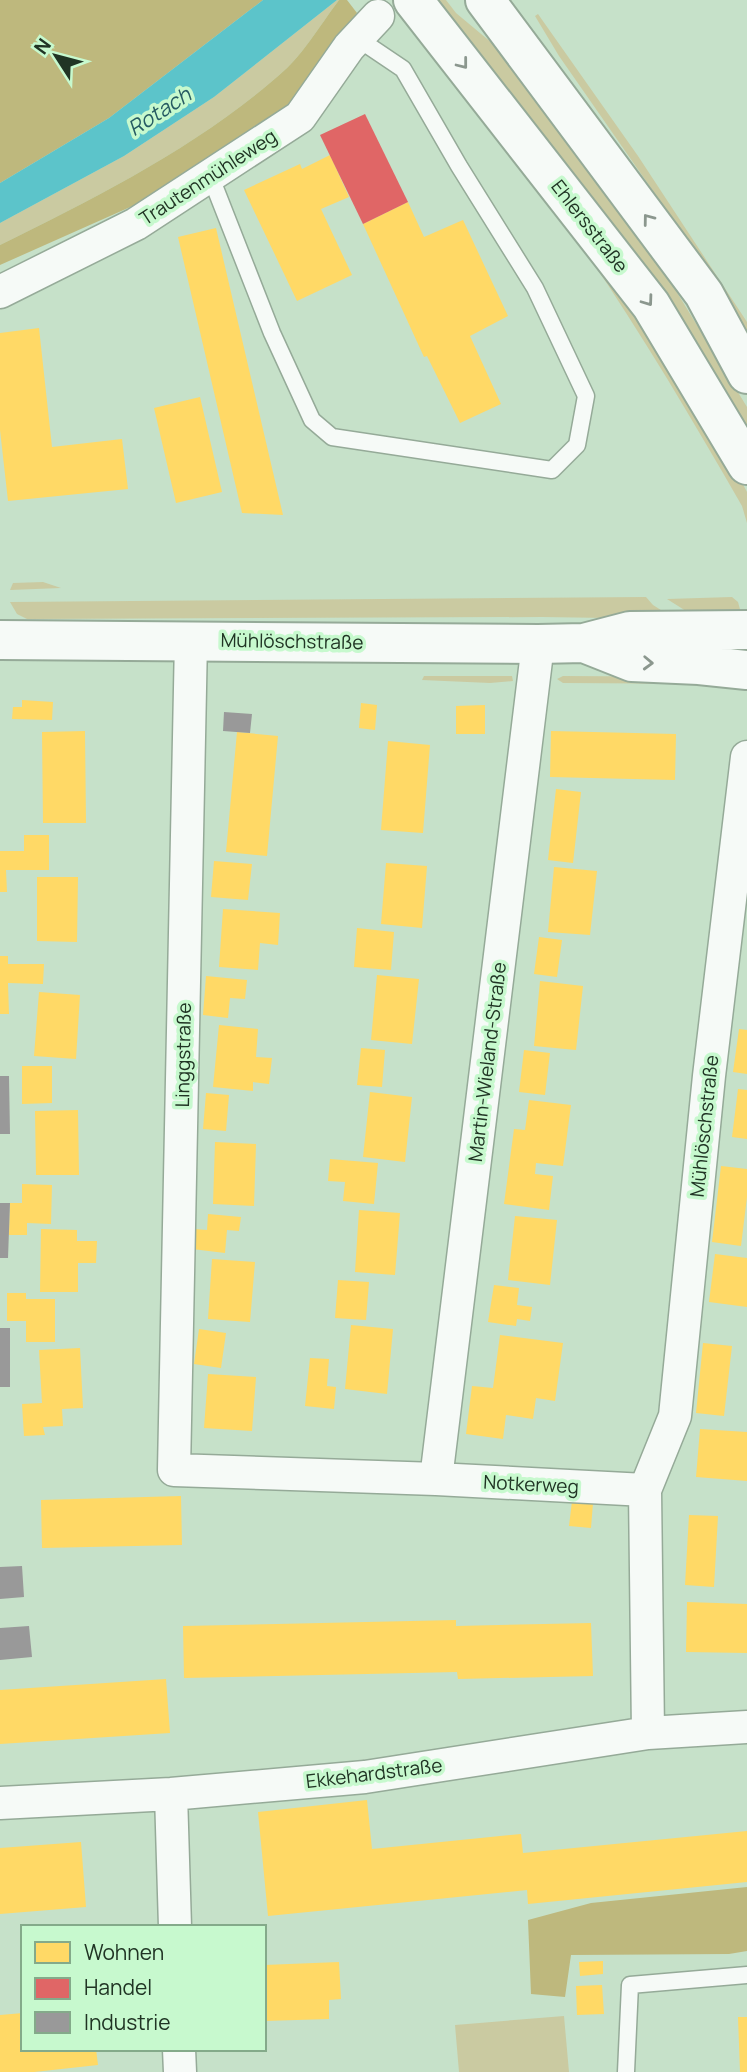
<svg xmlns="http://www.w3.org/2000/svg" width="747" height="2072" font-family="Manrope,sans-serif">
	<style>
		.green { fill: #cacaa1 }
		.forest { fill: #beb87d }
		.water { fill: #5cc4ca }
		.homes { fill: #ffd966 }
		.shops { fill: #e06666 }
		.industry { fill: #999 }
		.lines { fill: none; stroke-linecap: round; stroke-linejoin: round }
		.lane-casing { stroke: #95aa98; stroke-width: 19 }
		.street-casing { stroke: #95aa98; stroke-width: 35 }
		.secondary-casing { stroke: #95aa98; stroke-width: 42 }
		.lane { stroke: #f6faf7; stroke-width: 16 }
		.street { stroke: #f6faf7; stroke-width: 32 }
		.secondary { stroke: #f6faf7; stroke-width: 38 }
		.oneway { stroke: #8b978e }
		.labels { text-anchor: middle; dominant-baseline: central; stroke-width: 7; stroke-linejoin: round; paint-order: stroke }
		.street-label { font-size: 19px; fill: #203424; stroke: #c7f9ce }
		.water-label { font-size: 21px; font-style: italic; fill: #265b63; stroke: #c7f9ce }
	</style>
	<rect width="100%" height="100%" fill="#c6e1c9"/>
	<path class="green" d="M337 0H339C324 20 304 52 287 68 205 143 99 196 0 245V223L124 156 214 97Z
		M433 0H446L456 13 510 58 637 227 747 407V441L656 287 597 204Z
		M538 14 638 156 747 322V331L685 237 559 56 535 16Z
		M504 145 580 226 737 473 747 492V523L742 506C692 419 642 334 585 251 560 214 527 183 504 145Z
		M43 582 61 588 10 590 13 583Z
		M646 597 653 605 675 619 542 617 27 619 17 614 10 602Z
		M732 597 738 602 741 613 697 618 667 599Z
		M424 676H512L513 681 490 683 422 680Z
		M563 676 730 677 729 684 563 683 557 679Z
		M564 2016 569 2072H459L455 2025Z"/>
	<path class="forest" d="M0 0H263L109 118 0 183Z
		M339 0H347L357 13 294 104 146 200 0 265V245C99 196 205 143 287 68 304 52 324 20 339 0Z
		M747 1887V1951L729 1954 571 1955 565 1997 531 1994 528 1920 591 1903Z"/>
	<path class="water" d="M263 0H337L214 97 124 156 0 223V183L109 118Z"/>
	<path class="homes" d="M330 155 349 197 321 209 352 275 297 301 244 190 300 164 302 169Z
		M408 202 424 237 463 220 508 316 470 336 501 404 460 423 427 356 424 357 363 224Z
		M216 228 283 515 242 513 178 237Z
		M39 328 52 447 122 439 128 489 8 501 0 430V333Z
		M200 397 222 492 176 503 154 408Z
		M22 700 53 702 52 720 12 719 13 707H22Z
		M361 703 377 705 375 730 359 728Z
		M485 705V734H456V706Z
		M85 731 86 823H43L42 732Z
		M551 731 676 734 675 780 550 777Z
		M237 732 278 736 267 856 226 852Z
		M388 741 430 745 423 833 381 830Z
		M556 789 581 792 573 863 548 860Z
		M24 835H49V870H6L7 892H0V851H24Z
		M214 861 252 864 248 900 211 897Z
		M386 863 427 866 422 928 381 924Z
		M554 867 597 871 590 935 548 932Z
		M37 877H78L77 942 37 941Z
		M223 909 280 913 278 945 260 943 258 970 219 967Z
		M357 928 394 932 391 970 354 967Z
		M539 937 562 940 557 977 534 974Z
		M0 956H8V964H44L43 984 8 983 9 1014H0Z
		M377 975 419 979 412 1044 371 1040Z
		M206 976 247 980 245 999 230 998 228 1018 203 1015Z
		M540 981 583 986 576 1050 534 1046Z
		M39 992 80 995 76 1059 34 1056Z
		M219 1025 258 1029 256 1057 272 1058 269 1084 253 1082V1091L213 1087Z
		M739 1029 747 1030V1074L733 1072Z
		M361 1048 385 1050 382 1087 357 1085Z
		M524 1050 550 1053 545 1095 519 1092Z
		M22 1066H52V1103L22 1104Z
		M738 1089 747 1090V1139L732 1137Z
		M370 1092 412 1097 405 1162 363 1157Z
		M206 1093 229 1095 226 1131 203 1129Z
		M529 1100 571 1105 563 1166 536 1163 535 1174 553 1176 549 1210 504 1204 514 1129 525 1130Z
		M78 1110 79 1175H36L35 1111Z
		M215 1142 256 1144 254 1206 213 1204Z
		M330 1159 378 1163 374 1204 343 1201 345 1182 328 1181Z
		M721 1166 747 1169V1197L741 1246 712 1242Z
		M22 1184 52 1185 51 1224 27 1223V1235H9L10 1203H22Z
		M359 1210 400 1213 395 1275 355 1272Z
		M208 1214 241 1217 239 1231 227 1230 225 1253 192 1249 194 1229 207 1230Z
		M515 1216 557 1220 550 1285 508 1280Z
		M41 1229 77 1230V1241H97L96 1263H78V1292H40Z
		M715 1254 747 1258V1307L709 1302Z
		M212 1259 255 1262 250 1322 208 1319Z
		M338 1280 369 1282 366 1320 335 1318Z
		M494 1285 519 1288 517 1305 532 1307 530 1321 517 1319 516 1326 488 1322Z
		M7 1293H26V1299H55V1342H26V1321H7Z
		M351 1325 393 1329 387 1394 345 1389Z
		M199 1329 226 1333 221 1368 194 1364Z
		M500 1335 563 1343 555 1401 536 1398 533 1419 506 1415 503 1439 466 1434 472 1386 493 1388Z
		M703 1343 732 1346 724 1416 696 1413Z
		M80 1348 83 1408 62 1409 63 1426 43 1427 45 1435 24 1436 22 1404 42 1403 39 1350Z
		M310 1358 329 1359 327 1386 336 1387 334 1409 305 1406Z
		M208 1374 256 1377 252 1431 204 1428Z
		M700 1429 747 1432V1481L696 1477Z
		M181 1496 182 1545 42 1548 41 1500Z
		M572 1501 593 1503 591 1528 569 1526Z
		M689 1515 718 1516 714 1587 685 1585Z
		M687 1602 747 1604V1653L686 1652Z
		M456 1620V1626L591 1623 593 1676 458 1679 457 1672 184 1678 183 1626Z
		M166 1679 170 1733 0 1744V1690Z
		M367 1800 372 1849 521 1834 523 1853 747 1831V1882L528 1904 527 1890 268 1916 258 1812Z
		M81 1842 86 1907 0 1914V1848Z
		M603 1961V1974L580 1976 579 1962Z
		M339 1962 341 1999 329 2000V2019L264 2021V1965Z
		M602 1985 604 2014 577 2015 576 1986Z
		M23 2013V2049H96L98 2065 34 2072H0V2015Z
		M738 2017H747V2072H740Z"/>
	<path class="shops" d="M365 114 408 202 363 224 320 135Z"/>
	<path class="industry" d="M224 712 252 714 250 733 223 731Z
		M0 1076H9L10 1134H0Z
		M0 1203H10L8 1258H0Z
		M0 1328H10V1387H0Z
		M22 1566 24 1597 0 1599V1567Z
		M29 1626 32 1657 0 1660V1628Z"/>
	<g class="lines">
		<g class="lane-casing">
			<path id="lane" d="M210 175 272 333 312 420 332 437 552 470 577 445 586 396 535 288 459 166 403 69 357 38
				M626 2072 630 1985 747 1975"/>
		</g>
		<g class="street-casing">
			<path id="street" d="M0 292 136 224 300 117 349 47 378 16
				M191 640 174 1470 436 1479 645 1490
				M436 1479 538 644
				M648 1733 645 1490 675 1416 709 1076 747 757
				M171 1794 175 1927
				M0 1803 171 1794 365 1777 648 1733 747 1727
				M179 2049 180 2072"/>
		</g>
		<g class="secondary-casing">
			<path id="secondary" d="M413 0 651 305 747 465
				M485 0 704 294 747 374
				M0 640 538 644 584 643 630 631 747 630
				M584 643 632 662 699 665 747 670"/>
		</g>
		<use href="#lane" class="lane"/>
		<use href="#street" class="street"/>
		<use href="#secondary" class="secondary"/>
	</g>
	<defs><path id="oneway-chevron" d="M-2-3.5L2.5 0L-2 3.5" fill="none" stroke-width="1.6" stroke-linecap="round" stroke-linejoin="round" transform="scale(1.75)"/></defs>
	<g class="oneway">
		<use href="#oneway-chevron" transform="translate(463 64) rotate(52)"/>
		<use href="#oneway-chevron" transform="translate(648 219) rotate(-127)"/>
		<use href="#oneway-chevron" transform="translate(648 301) rotate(54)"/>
		<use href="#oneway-chevron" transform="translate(648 663) rotate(2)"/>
	</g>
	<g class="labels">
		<g class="street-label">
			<text transform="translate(208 177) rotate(-33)">Trautenmühleweg</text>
			<text transform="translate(590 226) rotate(52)">Ehlersstraße</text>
			<text transform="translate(292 641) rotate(1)">Mühlöschstraße</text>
			<text transform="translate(183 1055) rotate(-89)">Linggstraße</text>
			<text transform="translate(487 1062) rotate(-83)">Martin-Wieland-Straße</text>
			<text transform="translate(704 1126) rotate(-84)">Mühlöschstraße</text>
			<text transform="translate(531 1484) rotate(3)">Notkerweg</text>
			<text transform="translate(374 1773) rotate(-7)">Ekkehardstraße</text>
		</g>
		<g class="water-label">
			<text transform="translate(159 111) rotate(-33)">Rotach</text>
		</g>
	</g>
	<rect x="21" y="1925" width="245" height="126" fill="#c7f9ce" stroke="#84aa8a" stroke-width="2"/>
	<rect x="35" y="1942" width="35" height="21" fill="#ffd966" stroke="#84aa8a" stroke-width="2"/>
	<text x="84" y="1960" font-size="21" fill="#203424">Wohnen</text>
	<rect x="35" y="1978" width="35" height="21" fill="#e06666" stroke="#84aa8a" stroke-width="2"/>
	<text x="84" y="1995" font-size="21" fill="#203424">Handel</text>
	<rect x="35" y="2012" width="35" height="21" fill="#999999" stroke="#84aa8a" stroke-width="2"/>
	<text x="84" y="2030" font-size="21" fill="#203424">Industrie</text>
	<g transform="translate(56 56) rotate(306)" stroke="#c7f9ce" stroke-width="5" paint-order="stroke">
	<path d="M0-5L12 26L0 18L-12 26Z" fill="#203424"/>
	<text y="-10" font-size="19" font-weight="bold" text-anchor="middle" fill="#203424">N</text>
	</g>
</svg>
